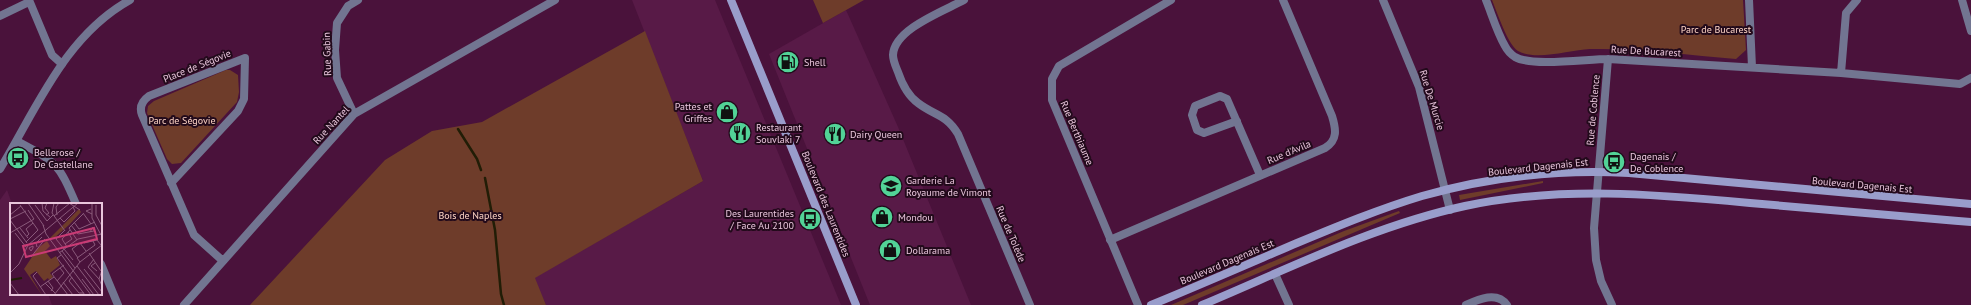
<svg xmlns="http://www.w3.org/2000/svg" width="1971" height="305" font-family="'PT Sans',sans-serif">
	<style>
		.built { fill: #581a47 }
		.green { fill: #6e3c2a }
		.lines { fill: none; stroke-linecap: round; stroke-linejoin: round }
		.stream { stroke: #211d06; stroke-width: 2.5 }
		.minor { stroke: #727591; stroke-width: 8 }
		.tertiary { stroke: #727591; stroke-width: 8 }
		.secondary { stroke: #999dcb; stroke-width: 8 }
		.labels { text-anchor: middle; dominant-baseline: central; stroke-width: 4; stroke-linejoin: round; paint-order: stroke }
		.park-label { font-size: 10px; fill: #fdd4c5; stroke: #220a1b }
		.street-label { font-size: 10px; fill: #e9c6dc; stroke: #220a1b }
		.poi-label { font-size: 10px; fill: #e9c6dc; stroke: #220a1b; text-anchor: start }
		.inset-river { fill: none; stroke: #211d06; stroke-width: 2 }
		.inset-road { fill: none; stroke: #8a5a7b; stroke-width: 1 }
		.view { fill: #ca3b75; fill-opacity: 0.15; stroke: #ca3b75; stroke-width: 2 }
		.inset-edge { fill: none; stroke: #e9c6dc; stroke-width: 2 }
	</style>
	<rect width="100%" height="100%" fill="#4a123b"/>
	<path class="built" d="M632 0H715L841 305H546L534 278 703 181Z
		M846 10 898 127 971 305H870L769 54Z
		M7 190 12 204 11 294H48L52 305H0V200Z"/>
	<path class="green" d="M813 0H864L823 23Z
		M1492 0H1743L1746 50 1736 59C1688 55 1639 48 1590 49 1570 50 1536 61 1518 51 1508 45 1497 12 1492 0Z
		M645 31 703 181 535 278 546 305H250L385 160 432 131 482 122Z
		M226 70H230L238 75 239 92 237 102 181 163 172 164 167 159 150 120 147 113 148 106 154 101Z
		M1543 181V183L1460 200 1459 195Z
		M1399 211 1400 213 1183 305H1171L1344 231Z"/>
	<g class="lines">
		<path class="stream" d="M458 129 477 159 481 170
			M485 178 495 230 501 294 504 305"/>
		<path class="minor" d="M29 0 52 55 62 64
			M964 0C944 11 894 29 893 55 893 61 896 67 898 72 902 84 907 95 918 103 935 116 946 114 958 134L1030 305
			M1383 0 1419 87 1450 210
			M1486 0C1492 15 1497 32 1505 46 1507 50 1512 55 1515 57 1532 67 1587 59 1608 59L1841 73 1960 84 1971 78
			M1749 0 1752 67
			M1962 0 1971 31
			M0 16 29 2
			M1608 59 1594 228 1596 260 1601 281 1612 305
			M1841 73 1846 13 1857 0
			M354 114 337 78 335 50 337 23 348 6 358 0
			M1237 121 1204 133 1197 130 1192 115 1195 106 1220 96 1227 99 1260 175
			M17 141C56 162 58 162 76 204
			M171 183 238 111 244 99 245 58 149 96C142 101 139 107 142 115L194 235 223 261
			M1110 240 1325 148C1338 140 1336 129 1332 116L1283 0
			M101 264 118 305
			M1275 274 1289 305
			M184 305 354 114 555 0
			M1138 305 1052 100V79L1059 66 1171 0
			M1466 305C1479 299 1497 291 1507 305"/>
		<path class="tertiary" d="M0 169C37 108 65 36 130 0"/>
		<path class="secondary" d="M731 0 856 305
			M1151 305C1200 285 1248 264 1297 243 1338 226 1379 209 1422 196 1489 177 1559 169 1629 173L1971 204
			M1202 305C1288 269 1373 226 1465 206 1560 186 1654 194 1750 203 1823 209 1897 216 1971 222"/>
	</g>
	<defs>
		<g id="fuel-disc" transform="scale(1.15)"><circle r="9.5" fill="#52d397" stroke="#220a1b"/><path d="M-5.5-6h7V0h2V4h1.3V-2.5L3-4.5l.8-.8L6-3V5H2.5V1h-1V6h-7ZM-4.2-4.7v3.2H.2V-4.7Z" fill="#111"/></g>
		<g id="shop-disc" transform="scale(1.15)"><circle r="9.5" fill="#52d397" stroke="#220a1b"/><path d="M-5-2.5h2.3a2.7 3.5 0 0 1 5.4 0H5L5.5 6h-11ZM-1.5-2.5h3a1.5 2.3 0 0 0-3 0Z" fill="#111"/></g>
		<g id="restaurant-disc" transform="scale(1.15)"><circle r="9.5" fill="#52d397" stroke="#220a1b"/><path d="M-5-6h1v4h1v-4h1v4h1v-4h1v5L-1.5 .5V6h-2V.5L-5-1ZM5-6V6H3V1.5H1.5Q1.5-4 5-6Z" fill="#111"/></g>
		<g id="bus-disc" transform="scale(1.15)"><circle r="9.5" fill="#52d397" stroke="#220a1b"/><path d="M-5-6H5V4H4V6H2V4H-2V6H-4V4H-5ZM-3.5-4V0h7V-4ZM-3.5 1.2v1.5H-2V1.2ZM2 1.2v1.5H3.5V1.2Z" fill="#111"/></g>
		<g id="school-disc" transform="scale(1.15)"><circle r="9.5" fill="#52d397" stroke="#220a1b"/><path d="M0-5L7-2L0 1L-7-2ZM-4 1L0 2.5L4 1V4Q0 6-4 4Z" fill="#111"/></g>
	</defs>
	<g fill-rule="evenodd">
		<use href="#fuel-disc" x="788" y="62"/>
		<use href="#shop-disc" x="727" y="112"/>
		<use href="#restaurant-disc" x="740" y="133"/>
		<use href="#restaurant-disc" x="835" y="134"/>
		<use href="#bus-disc" x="18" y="158"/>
		<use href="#bus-disc" x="1614" y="162"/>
		<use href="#school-disc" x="891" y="186"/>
		<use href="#shop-disc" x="882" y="217"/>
		<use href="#bus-disc" x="810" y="219"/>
		<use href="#shop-disc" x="890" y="250"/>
	</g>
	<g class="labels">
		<g class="park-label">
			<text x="1716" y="29">Parc de Bucarest</text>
			<text x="182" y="120">Parc de Ségovie</text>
			<text x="470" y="215">Bois de Naples</text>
		</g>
		<g class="street-label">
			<text transform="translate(1646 51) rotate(3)">Rue De Bucarest</text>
			<text transform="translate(327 54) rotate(-92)">Rue Gabin</text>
			<text transform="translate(197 66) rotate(-22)">Place de Ségovie</text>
			<text transform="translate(1432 100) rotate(73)">Rue De Murcie</text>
			<text transform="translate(1593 110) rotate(-85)">Rue de Coblence</text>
			<text transform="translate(331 125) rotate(-47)">Rue Nantel</text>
			<text transform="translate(1077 133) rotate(67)">Rue Berthiaume</text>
			<text transform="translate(1289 152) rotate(-23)">Rue d'Avila</text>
			<text transform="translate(1538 167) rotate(-6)">Boulevard Dagenais Est</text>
			<text transform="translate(1862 185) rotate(5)">Boulevard Dagenais Est</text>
			<text transform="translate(826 204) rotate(68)">Boulevard des Laurentides</text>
			<text transform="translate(1011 234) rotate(67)">Rue de Tolède</text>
			<text transform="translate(1227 262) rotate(-23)">Boulevard Dagenais Est</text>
		</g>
		<g class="poi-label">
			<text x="804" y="62">Shell</text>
			<text x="712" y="106" text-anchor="end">Pattes et<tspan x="712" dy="12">Griffes</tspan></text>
			<text x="756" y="127">Restaurant<tspan x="756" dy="12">Souvlaki 7</tspan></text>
			<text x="850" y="134">Dairy Queen</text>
			<text x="34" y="152">Bellerose /<tspan x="34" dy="12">De Castellane</tspan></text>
			<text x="1630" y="156">Dagenais /<tspan x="1630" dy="12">De Coblence</tspan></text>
			<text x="906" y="180">Garderie La<tspan x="906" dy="12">Royaume de Vimont</tspan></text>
			<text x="794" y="213" text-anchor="end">Des Laurentides<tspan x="794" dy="12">/ Face Au 2100</tspan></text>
			<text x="898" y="217">Mondou</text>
			<text x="906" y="250">Dollarama</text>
		</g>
	</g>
	<g transform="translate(10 203)">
		<rect width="92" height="92" fill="#4a123b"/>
		<path d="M69 6 71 9 59 22 43 36 40 35ZM37 38 40 43 35 48 41 56 46 53 50 62 40 70 43 74 39 77 38 75 34 78 26 68 20 72 32 92 14 66 28 45Z" fill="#6e3c2a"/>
		<path class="inset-river" d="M0 77 12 75"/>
		<path class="inset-road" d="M18 0 34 23M32 0 33 8 41 15M44 0 42 10 55 28M59 0 70 7M82 0V15L91 32M10 2 28 27 16 39M25 2 37 18 43 12M86 2V12L92 23M81 6 76 8 82 11M73 10 81 21M0 12 11 3M36 12 39 10 35 5 37 0M47 12 46 4 49 0M44 13 60 0M50 15 54 19 65 8 63 4M0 16 16 8M0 17 17 40M64 19 69 26 85 19M33 22 36 31 81 92M61 22 68 31 84 28 83 24 80 29M10 25 18 35M0 30 24 16 18 7M5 30 16 44M17 33 19 31 16 26 23 20M67 37 59 25 73 11M74 40 87 37 91 42M55 41 62 36 58 29M23 43V45L21 48 19 45ZM27 44 26 40 32 34M57 44 52 36 60 27M54 46 46 36 55 27M54 46 63 57M52 48 65 65M49 50 68 36 92 31M79 50 91 68M51 52 47 55 75 92M21 54 35 36M68 55 62 46 70 40 76 48M84 56 78 64 89 76M70 59 67 55 85 42 83 38M85 60 81 63 87 68M54 62 42 71 58 92M67 63 89 92M74 66 92 89M92 67 89 76 92 83M27 69 23 73 36 92M0 70 9 61 18 42 68 0M62 74 59 78 69 90H74M72 76 84 92M38 78 43 85 41 88M47 78 54 70 50 65M53 79 63 92M0 80 9 92M35 80 45 90M30 84 44 74M44 92 70 59 92 42"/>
		<path class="view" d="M84 25 87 36 16 54 13 43Z"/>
		<rect width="92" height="92" class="inset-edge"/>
	</g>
</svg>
